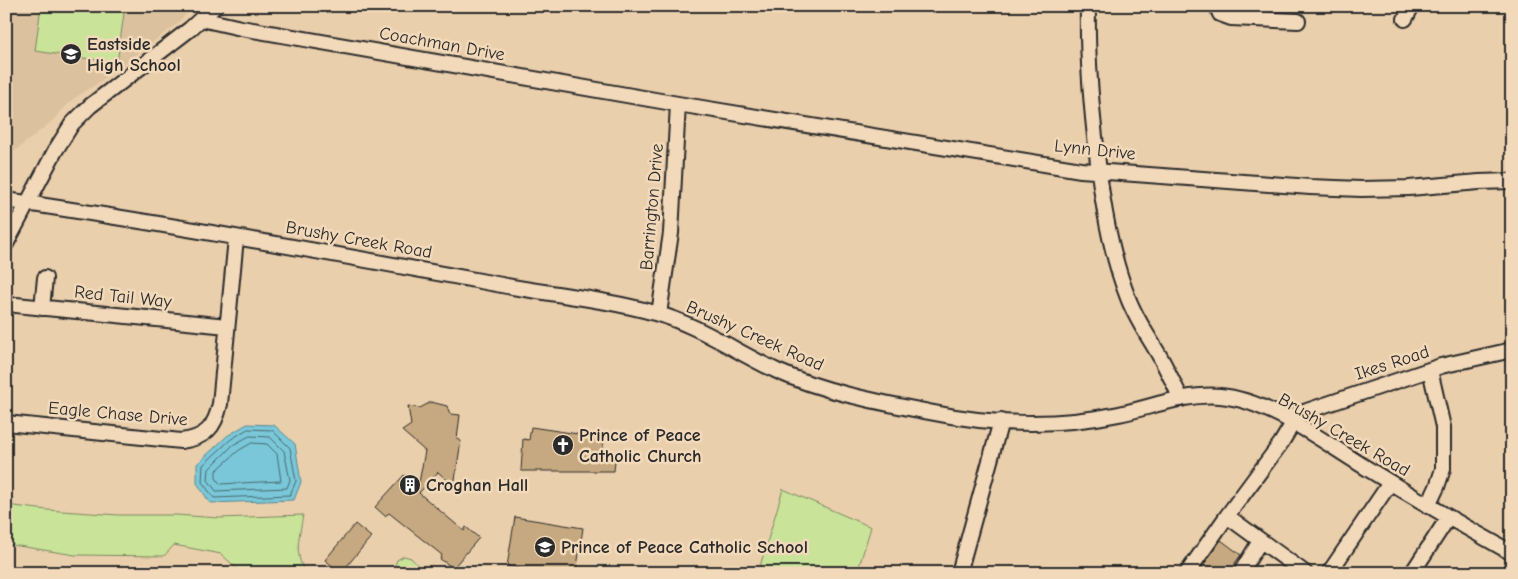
<svg xmlns="http://www.w3.org/2000/svg" width="1518" height="579" font-family="'Comic Neue',sans-serif">
	<style>
		.built { fill: #dbc19d }
		.green { fill: #c9e399; stroke: #7a8762 }
		.water { fill: #79c7d8; stroke: #5a8993 }
		.lines { fill: none; stroke-linecap: round; stroke-linejoin: round }
		.shore { stroke: #4a6970; stroke-width: 1 }
		.building { fill: #c6a980; stroke: #2b2b2b }
		.minor-casing { stroke: #2b2b2b; stroke-width: 18 }
		.minor { stroke: #f2d9ba; stroke-width: 14 }
		.labels { text-anchor: middle; dominant-baseline: central; stroke-width: 5; stroke-linejoin: round; paint-order: stroke }
		.poi-label { font-size: 18px; font-weight: bold; fill: #2b2b2b; stroke: #f2d9ba; text-anchor: start }
		.street-label { font-size: 18px; fill: #2b2b2b; stroke: #f2d9ba }
	</style>
	<rect width="100%" height="100%" fill="#eacfac"/>
	<filter id="ink" filterUnits="userSpaceOnUse"><feTurbulence type="fractalNoise" baseFrequency=".02" numOctaves="2"/><feDisplacementMap in="SourceGraphic" scale="10" xChannelSelector="R" yChannelSelector="G"/><feConvolveMatrix kernelMatrix="1 2 1 2 8 2 1 2 1" color-interpolation-filters="sRGB"/></filter>
	<g filter="url(#ink)">
		<path class="built" d="M6 6H193L177 24 95 85 73 99 50 123 6 158Z"/>
		<path class="green" d="M41 6H125L117 63 35 51Z
			M783 489 871 527 857 573H758Z
			M6 505 47 510 119 515H176L219 518 303 515C299 539 294 551 305 573H242L221 554 174 545 164 556 75 555 6 544Z
			M404 556 411 558 420 568V573H392L397 560Z"/>
		<path class="water" d="M247 424 274 425 295 444 301 482 294 500 210 503 197 483V464L227 436Z"/>
		<g class="lines">
			<path class="shore" d="M248 429 272 430 290 448 296 481 290 495 214 498 202 482 203 465 230 440Z
				M250 436 270 437 284 451 290 480 287 488 216 491 208 480 209 469 233 445Z
				M252 443 267 444 277 454 281 481 220 484 216 478V471L238 451Z"/>
		</g>
		<path class="building" d="M431 402 447 406 450 414 460 415 457 439 461 441 454 486 438 472 419 493 464 531 466 527 479 538 453 568 440 559 442 555 389 513 385 516 375 507 404 475 418 488 425 451 402 431 411 425 408 406 420 408Z
			M531 427 605 438 602 450 616 452 614 471H521L523 439 529 440Z
			M515 517 583 528 576 573H548L507 566Z
			M355 524 371 537 341 573 325 560Z
			M1221 540 1241 555 1235 563V573H1198Z"/>
		<g class="lines">
			<g class="minor-casing">
				<path id="minor" d="M1088 6C1087 56 1091 105 1097 154 1102 203 1110 252 1128 298 1136 319 1148 336 1159 355 1167 369 1174 384 1181 399
					M1217 6 1220 14 1231 18 1298 21
					M1240 18 1243 6
					M201 19 241 28 678 104 1081 170 1310 187 1361 189 1409 188 1479 182 1512 181
					M1405 19 1412 6
					M6 200C168 224 330 253 491 283 545 294 602 298 655 313 699 325 736 352 777 371 824 392 878 402 929 412 991 425 1057 427 1119 414 1152 407 1186 393 1220 396 1270 400 1326 444 1368 469 1415 498 1463 526 1512 553
					M6 244 55 151 72 124 90 106 190 29 215 6
					M16 305 227 326
					M42 308 45 278
					M659 314 671 233 678 104
					M1286 418 1441 366 1512 350
					M6 423 181 441C206 438 215 427 220 404L236 238
					M1428 506 1437 487 1443 469V427L1430 370
					M1227 516 1281 443 1293 423
					M1243 569 1260 541
					M959 573 1001 421
					M1187 573 1227 516 1305 573
					M1329 573 1390 483
					M1412 573 1448 518"/>
			</g>
			<use href="#minor" class="minor"/>
		</g>
	</g>
	<defs>
		<g id="school-disc" transform="scale(1.125)"><circle r="9.5" fill="#2b2b2b" stroke="#f2d9ba"/><path d="M0-5L7-2L0 1L-7-2ZM-4 1L0 2.5L4 1V4Q0 6-4 4Z" fill="#fff"/></g>
		<g id="church-disc" transform="scale(1.125)"><circle r="9.5" fill="#2b2b2b" stroke="#f2d9ba"/><path d="M-1.2-6h2.4v3.5h3.3v2.4h-3.3V6h-2.4V-.1h-3.3v-2.4h3.3Z" fill="#fff"/></g>
		<g id="building-disc" transform="scale(1.125)"><circle r="9.5" fill="#2b2b2b" stroke="#f2d9ba"/><path d="M-4-6H4V6H1V3H-1V6H-4ZM-2.5-4.3h1.7v1.8h-1.7ZM.8-4.3h1.7v1.8H.8ZM-2.5-1h1.7V.8h-1.7ZM.8-1h1.7V.8H.8Z" fill="#fff"/></g>
	</defs>
	<g fill-rule="evenodd">
		<use href="#school-disc" x="71" y="54"/>
		<use href="#church-disc" x="563" y="445"/>
		<use href="#building-disc" x="410" y="485"/>
		<use href="#school-disc" x="545" y="547"/>
	</g>
	<g class="labels">
		<g class="poi-label">
			<text x="87" y="44">Eastside<tspan x="87" dy="21">High School</tspan></text>
			<text x="579" y="435">Prince of Peace<tspan x="579" dy="21">Catholic Church</tspan></text>
			<text x="426" y="485">Croghan Hall</text>
			<text x="561" y="547">Prince of Peace Catholic School</text>
		</g>
		<g class="street-label">
			<text transform="translate(442 44) rotate(10)">Coachman Drive</text>
			<text transform="translate(1095 150) rotate(6)">Lynn Drive</text>
			<text transform="translate(652 207) rotate(-85)">Barrington Drive</text>
			<text transform="translate(359 240) rotate(10)">Brushy Creek Road</text>
			<text transform="translate(123 297) rotate(6)">Red Tail Way</text>
			<text transform="translate(755 336) rotate(24)">Brushy Creek Road</text>
			<text transform="translate(1392 363) rotate(-18)">Ikes Road</text>
			<text transform="translate(118 414) rotate(5)">Eagle Chase Drive</text>
			<text transform="translate(1344 435) rotate(30)">Brushy Creek Road</text>
		</g>
	</g>
	<rect width="1518" height="579" fill="none" stroke="#f2d9ba" stroke-width="25"/>
	<rect x="12" y="12" width="1493" height="554" fill="none" stroke="#2b2b2b" stroke-width="2" filter="url(#ink)"/>
</svg>
